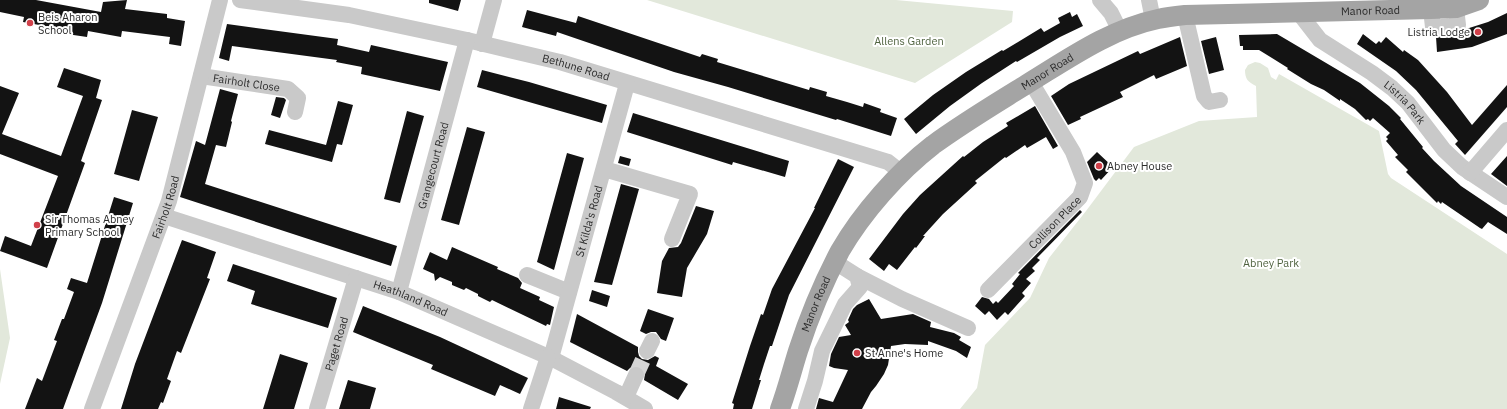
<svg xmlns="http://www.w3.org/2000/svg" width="1507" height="409" font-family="'IBM Plex Sans',sans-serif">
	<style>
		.green { fill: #e2e8db }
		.building { fill: #131313 }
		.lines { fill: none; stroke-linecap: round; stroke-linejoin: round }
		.minor-tunnel { stroke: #d5d5d5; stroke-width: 16; stroke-dasharray: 16 8; stroke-linecap: butt }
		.minor { stroke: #c9c9c9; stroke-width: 16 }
		.major { stroke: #a4a4a4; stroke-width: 20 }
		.poi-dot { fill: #d1404a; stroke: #fff; stroke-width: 1.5 }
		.labels { text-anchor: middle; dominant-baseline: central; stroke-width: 4; stroke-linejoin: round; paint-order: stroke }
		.street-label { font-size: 11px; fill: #2c2c2c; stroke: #fff }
		.poi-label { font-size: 11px; fill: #2c2c2c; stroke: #fff; text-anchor: start }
		.park-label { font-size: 11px; fill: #4f623f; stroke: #fff }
	</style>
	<rect width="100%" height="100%" fill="#fff"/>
	<path class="green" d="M647 0H896L1013 11 1012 22 915 83Z
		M1255 62 1260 63 1268 68 1271 77 1276 80 1279 74 1379 131 1388 174 1391 178 1507 254V409H960L977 388 985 345 1030 298 1049 258 1086 211 1134 147 1199 121 1257 117 1256 86C1248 82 1245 79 1245 70L1248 65Z
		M0 269 10 338 0 384Z"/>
	<path class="building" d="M0 0H36L101 12 103 2 127 0 125 9 167 14V18L185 21 181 46 169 44 170 37 122 31 121 37 88 31 87 37 60 33 61 29 23 22 24 17 0 12Z
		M429 0H461L458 11 429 3Z
		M527 10 576 23 578 16 700 57 702 54 718 59 717 62 809 90 810 87 827 92 826 96 847 102 863 107 864 103 881 109 880 112 897 118 891 136 837 119 836 120 728 87 674 72 557 32 556 36 522 27Z
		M1070 12 1072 17 1077 14 1083 26 1060 37 1017 62 1016 61 982 83 950 106 916 134 904 119 933 95 966 72 1002 50 1003 51 1041 28 1044 32 1060 23 1058 18Z
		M1507 13V34L1472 47 1437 52 1436 37 1460 34 1466 29 1488 22Z
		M227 24 338 39 337 45 369 52 371 45 448 62 440 91 361 74 362 67 336 62 337 60 232 46 229 61 219 58Z
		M1277 34 1360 83 1389 106 1401 118 1400 119 1423 147 1422 148 1434 161 1461 186 1507 217V234L1488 222 1482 229 1480 228 1442 202 1441 204 1438 201 1437 203 1406 172 1408 170 1395 157 1398 155 1386 141 1388 139 1386 137 1390 133 1373 118 1370 121 1368 119 1366 120 1355 109 1340 99V101L1324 90 1311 84 1287 69 1288 68 1259 50H1243V46H1240L1239 35Z
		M1363 34 1376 44 1379 41 1381 43 1386 37 1403 52 1404 50 1418 60 1447 92 1472 125 1507 85V107L1465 155 1455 144 1458 141 1416 90 1396 71 1357 44Z
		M1180 37 1187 66 1156 79 1154 75 1120 92 1123 97 1080 117 1081 119 1068 125 1051 96 1069 84 1138 51 1140 54Z
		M1216 37 1224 70 1209 74 1201 41Z
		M64 68 101 80 96 98 102 100 81 161 85 163 47 268 0 251 5 236 31 246 58 176 0 154V86L19 93 2 134 61 156 83 96 57 87Z
		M482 70 529 82 607 105 602 123 477 87Z
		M220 89 238 94 231 121 232 122 226 147 216 145 205 184 397 246 391 266 180 197 196 141 205 145Z
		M276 97 284 98 286 100 280 118 271 115Z
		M338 101 353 105 342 145 337 144 332 162 265 144 269 130 326 145Z
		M1035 106 1058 146 1053 149 1046 137 1027 148 1025 145 1006 158 1005 157 975 181 977 183 943 214 923 236H925L916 248 915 247 897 270 889 264 884 271 869 259 903 214 920 195 963 156 964 157 983 142 1008 126 1006 123Z
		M132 110 158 117 139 181 114 174Z
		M407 111 424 116 400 203 384 199Z
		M633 113 789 161 785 177 733 162 732 165 627 132Z
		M467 127 485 132 459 225 441 220Z
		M1097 152 1113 167 1101 180 1099 178 1096 181 1094 179 1087 162Z
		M567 153 584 158 554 270 537 262Z
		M620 156 631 159 629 166 618 163Z
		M1507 156V186L1491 174Z
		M838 159 854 167 789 295 772 346H770L764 364 759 380H761L752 409H733L734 404 732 403 750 346 761 314 763 315 772 289 815 208H814Z
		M621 184 639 189 612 285 594 282Z
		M114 197 133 203 102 303 63 409H25L37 378 42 381 57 341 54 340 62 319H64L74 292 67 289 71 278 87 283Z
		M696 206 714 211 707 234 687 268 682 297 657 293 662 261 669 248 678 247 681 243Z
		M1080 210 1082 212 1037 258 1040 260 1032 268 1035 271 1026 279 1031 283 1022 293 1025 296 1008 315 1005 312 997 320 989 311 985 315 975 306 982 297 989 299 993 304 996 301 998 303 1014 286 1012 284 1020 274 1018 273Z
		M182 240 216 252 207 278 210 279 181 353 177 351 167 379 171 381 163 403 161 402 158 409H121L135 364Z
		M452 247 498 267 497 269 518 278 522 283 520 288 540 297 539 300 554 307 550 325 547 324 546 326 492 300 490 302 478 296V294L466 288 464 290 452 285V282L440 277 435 281 434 274 423 269 430 252 447 260Z
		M233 264 337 298 328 328 251 304 255 291 227 281Z
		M592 290 610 296 607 307 589 301Z
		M869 299 881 319 913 314 931 322 930 327 954 333 961 337 959 340 971 347 967 358 956 351 928 341V345L905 344 891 346 888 365 884 374 876 386 871 392 862 409H816L819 398 833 402 848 370 834 368 829 366 831 354 839 337 851 335 845 325 849 322 848 320 853 309 857 305Z
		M363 306 440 337 528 378 520 394 500 385 495 396 431 369 433 365 353 332Z
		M648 309 674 318 666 341 661 339 656 332H651L646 334 640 331Z
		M577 314 638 347V352L639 356 642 359 648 360 655 356 659 358 656 366 688 384 678 400 644 380 645 374 643 369 640 367 635 366 630 368 627 371 570 342Z
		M280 354 308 363 294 409H263Z
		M348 380 376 388 370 409H339Z
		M559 397 591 407 590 409H556Z"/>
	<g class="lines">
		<path class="minor-tunnel" d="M636 375 647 351"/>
		<g class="minor">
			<path id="s1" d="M240 0 349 15 467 40 560 62 888 162 902 173"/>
			<path d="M1100 0 1111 13 1120 31"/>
			<path d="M1149 0 1153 20"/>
			<path d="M1431 9 1433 27 1435 28 1458 25 1456 8"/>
			<path id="s2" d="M1299 13 1320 40 1372 73 1392 88 1408 103 1444 150 1462 167 1507 197"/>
			<path d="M1185 15 1204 96 1209 102 1220 100"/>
			<path d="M482 44 494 0"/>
			<path id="s3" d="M201 76 288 89 298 98 295 112"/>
			<path d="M604 169 690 194 672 239"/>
			<path d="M1470 173 1507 130"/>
			<path id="s4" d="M164 216 399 292 551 358 616 392 645 409"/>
			<path d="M527 275 569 292"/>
			<path d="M857 276 902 299 968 328"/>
			<path id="s5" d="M988 290 1080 197 1085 183 1073 152 1031 82"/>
			<path id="s6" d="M399 292 467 40"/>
			<path d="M647 351 652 341"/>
			<path id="s7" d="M551 358 627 84"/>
			<path d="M626 397 636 375"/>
			<path id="s8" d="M92 409 169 201 220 0"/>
			<path id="s9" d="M317 409 356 278"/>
			<path d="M531 409 548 357"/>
			<path d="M806 409 815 381 822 351 845 304 860 287 857 276 835 262"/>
		</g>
		<path class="major" id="s10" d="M780 409C787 390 792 370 798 351 809 317 823 283 840 251 862 213 898 172 933 145 963 123 995 104 1027 84 1068 59 1110 29 1158 19 1167 17 1176 16 1185 15L1431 9 1456 8 1479 0"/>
	</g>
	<g class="poi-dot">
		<circle cx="30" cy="23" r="4"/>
		<circle cx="1478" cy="32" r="4"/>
		<circle cx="1099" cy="166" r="4"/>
		<circle cx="37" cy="225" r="4"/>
		<circle cx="857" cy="353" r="4"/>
	</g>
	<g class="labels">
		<g class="street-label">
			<text stroke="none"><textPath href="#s10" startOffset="783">Manor Road</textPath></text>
			<text stroke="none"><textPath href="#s1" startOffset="343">Bethune Road</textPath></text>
			<text stroke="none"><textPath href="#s10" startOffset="447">Manor Road</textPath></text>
			<text stroke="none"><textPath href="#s3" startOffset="46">Fairholt Close</textPath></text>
			<text stroke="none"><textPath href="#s2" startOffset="140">Listria Park</textPath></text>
			<text stroke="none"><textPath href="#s6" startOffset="131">Grangecourt Road</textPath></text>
			<text stroke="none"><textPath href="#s8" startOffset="215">Fairholt Road</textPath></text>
			<text stroke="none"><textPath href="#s7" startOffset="142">St Kilda's Road</textPath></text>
			<text stroke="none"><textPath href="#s5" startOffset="95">Collison Place</textPath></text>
			<text stroke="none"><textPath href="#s4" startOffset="260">Heathland Road</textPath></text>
			<text stroke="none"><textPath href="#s10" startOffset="111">Manor Road</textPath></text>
			<text stroke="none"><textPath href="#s9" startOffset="68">Paget Road</textPath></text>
		</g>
		<g class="poi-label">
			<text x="38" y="17">Beis Aharon<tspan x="38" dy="13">School</tspan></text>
			<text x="1470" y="32" text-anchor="end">Listria Lodge</text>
			<text x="1107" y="166">Abney House</text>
			<text x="45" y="219">Sir Thomas Abney<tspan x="45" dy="13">Primary School</tspan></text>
			<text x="865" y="353">St Anne's Home</text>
		</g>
		<g class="park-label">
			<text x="909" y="41">Allens Garden</text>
			<text x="1271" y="263">Abney Park</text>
		</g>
	</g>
</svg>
